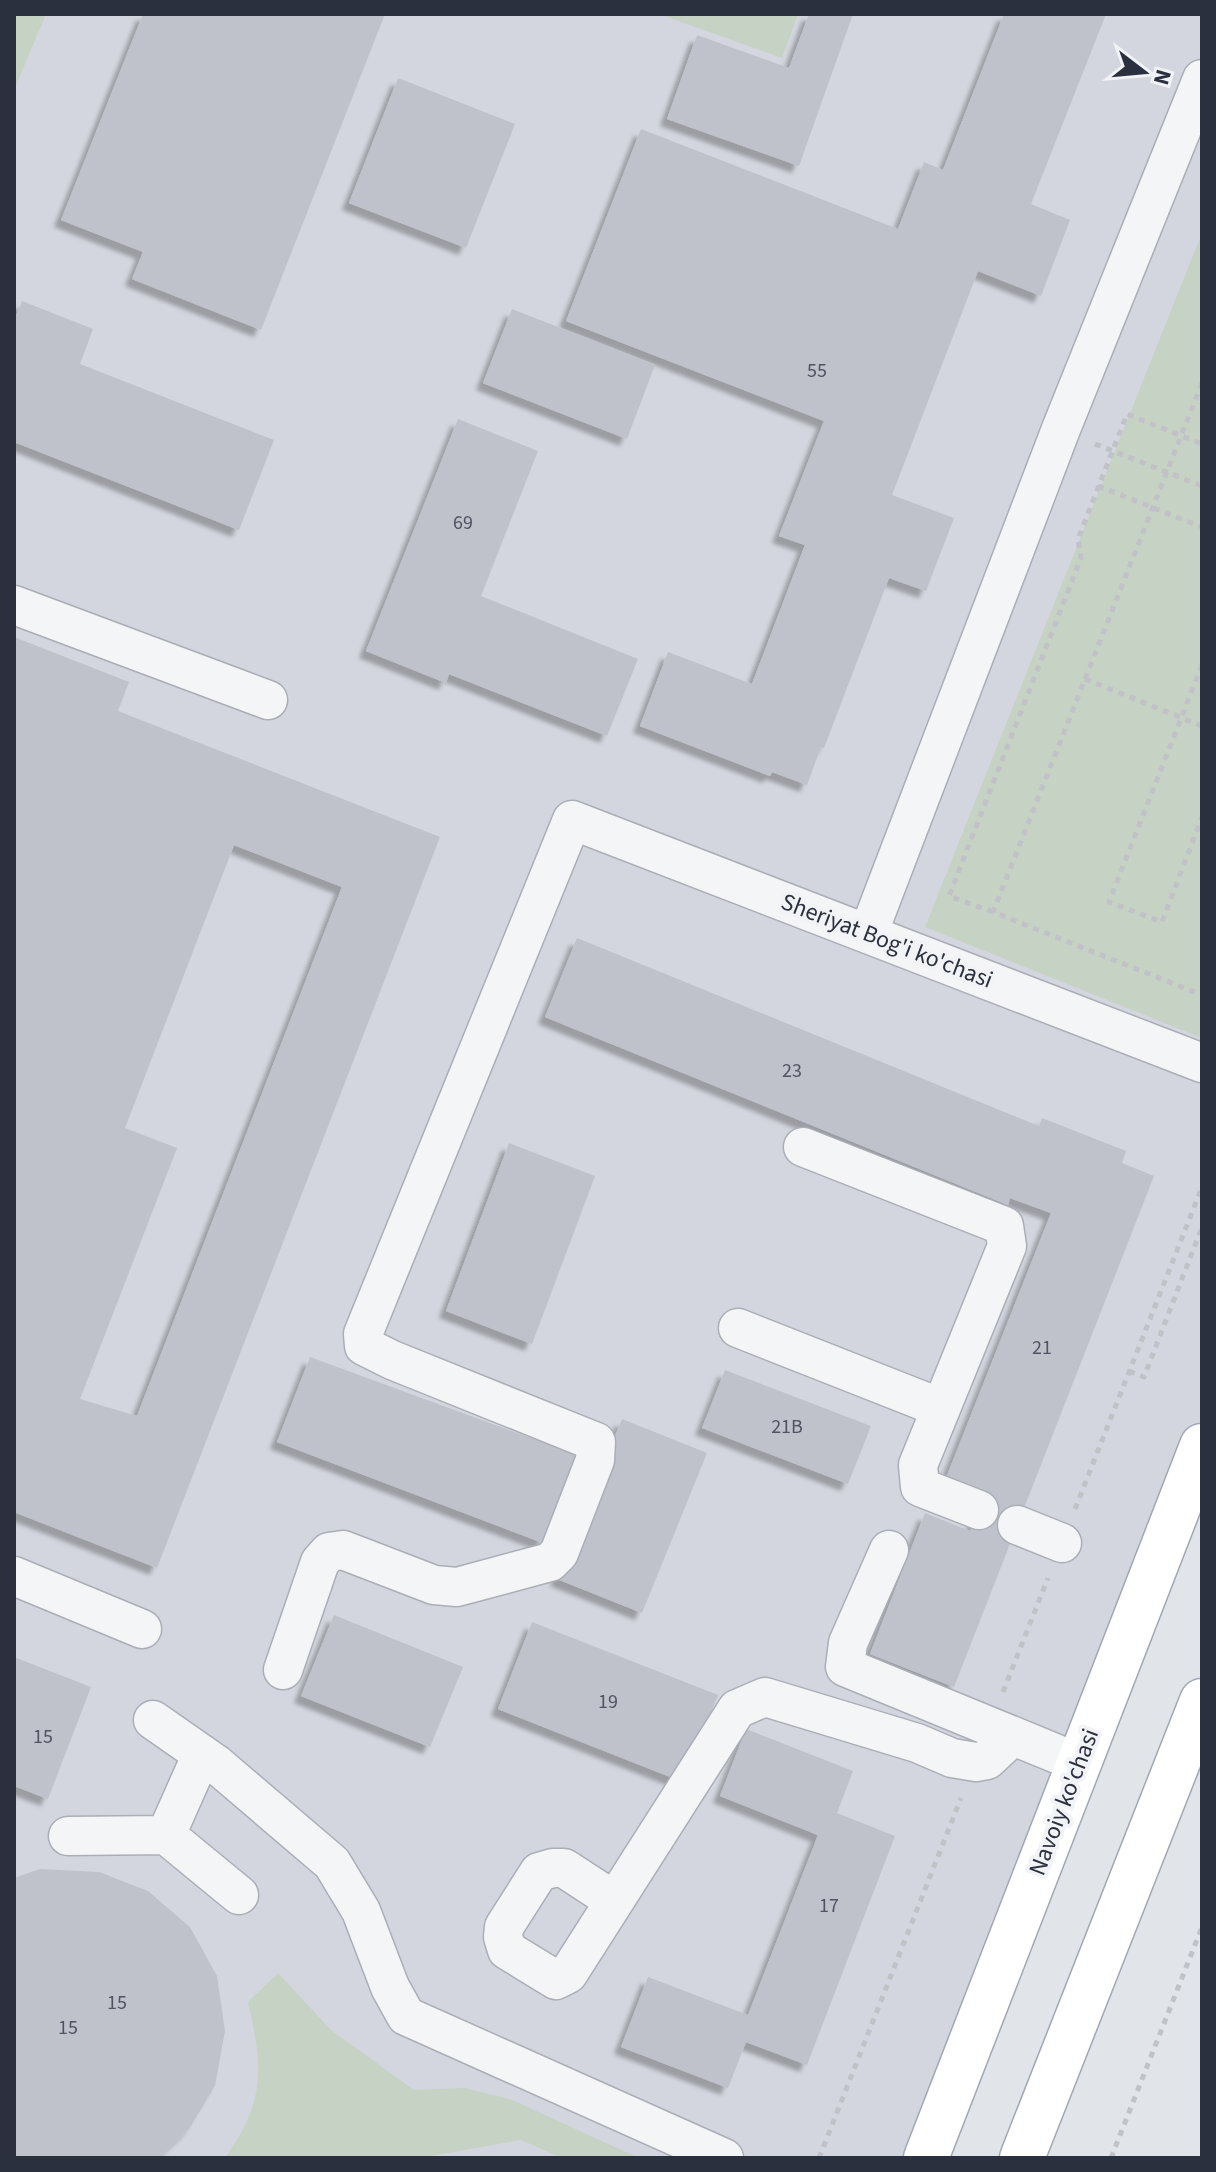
<svg xmlns="http://www.w3.org/2000/svg" width="1216" height="2172" font-family="'Source Sans 3',sans-serif">
	<style>
		.built { fill: #d3d6de }
		.green { fill: #c6d2c3 }
		.building { fill: #bfc2cb; fill-rule: evenodd; filter: url(#shadow) }
		.lines { fill: none; stroke-linecap: round; stroke-linejoin: round }
		.minor-casing { stroke: #aaaeb6; stroke-width: 41 }
		.major-casing { stroke: #a1a7b4; stroke-width: 47 }
		.path { stroke: #c0c2c7; stroke-width: 5; stroke-dasharray: 6 6; stroke-linecap: butt }
		.minor { stroke: #f4f5f7; stroke-width: 38 }
		.major { stroke: #fff; stroke-width: 44 }
		.labels { text-anchor: middle; dominant-baseline: central; stroke-width: 8; stroke-linejoin: round; paint-order: stroke }
		.number-label { font-size: 20px; fill: #505462 }
		.street-label { font-size: 24px; fill: #2b303f; stroke: #f1f3f6 }
	</style>
	<defs>
		<filter id="shadow"><feDropShadow dx="-7" dy="7" stdDeviation="2" flood-color="#0004"/></filter>
	</defs>
	<rect width="100%" height="100%" fill="#e1e4e9"/>
	<path class="built" d="M14 14H1202V1446L926 2158H14Z"/>
	<path class="green" d="M14 14H46L14 90Z
		M659 14H798L782 58Z
		M1202 233V1038L925 927Z
		M278 1973 331 2030 414 2090 465 2088 510 2099 639 2158H562L521 2140 419 2158H225C266 2101 263 2067 248 2002Z"/>
	<path class="building" d="M143 14H385L261 330 132 279 143 252 61 220Z
		M809 14H853L799 166 667 119 697 35 789 68Z
		M1004 14H1106L1031 204 1070 220 1041 296 978 271 892 495 954 518 926 591 889 578 824 748 821 747 807 785 772 772 770 776 640 726 668 652 752 684 805 545 779 536 824 421 566 321 641 129 898 229 924 162 943 170Z
		M398 78 515 124 466 248 349 203Z
		M22 301 93 329 80 364 274 440 239 530 14 442V321Z
		M512 309 655 365 627 439 483 383Z
		M458 419 538 451 481 596 638 659 607 736 449 674 446 683 366 651Z
		M14 637 129 682 118 711 440 837 157 1568 14 1512ZM234 845 342 887 137 1416 80 1399 177 1148 125 1128Z
		M577 938 1039 1126 1042 1118 1126 1151 1122 1163 1154 1176 954 1687 870 1654 925 1513 970 1531 979 1510 944 1483 1051 1213 1010 1198 1008 1205 545 1017Z
		M509 1143 595 1176 532 1344 446 1311Z
		M310 1357 577 1455 543 1543 277 1442Z
		M725 1370 871 1426 848 1484 702 1428Z
		M622 1419 707 1453 642 1613 557 1579Z
		M334 1615 463 1667 430 1747 301 1696Z
		M532 1622 718 1695 683 1782 498 1709Z
		M14 1657 91 1687 48 1799 14 1786Z
		M746 1729 853 1771 837 1813 895 1836 807 2065 746 2042 728 2088 621 2047 648 1977 748 2015 818 1835 720 1796Z
		M40 1869 99 1872 148 1891 190 1927 217 1976 225 2031 215 2086 189 2129 158 2158H14V1878Z"/>
	<g class="lines">
		<g class="minor-casing">
			<path id="minor" d="M14 605 268 700
				M868 934 1061 429 1202 79
				M803 1147 1004 1226 1007 1246 918 1465 920 1487 979 1510
				M738 1328 941 1408
				M1017 1525 1062 1543
				M889 1550 848 1643 845 1667 1079 1763
				M14 1576 142 1629
				M283 1670 320 1562 329 1552 343 1550 434 1585 457 1587 550 1562 559 1553 595 1460 596 1442 392 1360 364 1346 363 1334 572 820 1202 1063
				M153 1720 216 1764 332 1863 361 1911 390 1987 406 2016 724 2158
				M202 1754 166 1835 239 1895
				M68 1836 166 1835
				M613 1900 564 1868H553L539 1872 504 1927 503 1937 507 1950 556 1980 568 1974 737 1709 765 1697 917 1743 952 1758 976 1762 987 1760 1013 1736"/>
		</g>
		<g class="major-casing">
			<path id="major" d="M926 2158 1202 1446
				M1022 2158 1202 1701"/>
		</g>
		<path class="path" d="M1202 383 993 912 1202 995
			M1095 444 1202 486
			M1098 486 1202 527
			M1202 665 1109 902 1162 922 1202 817
			M1085 679 1202 726
			M993 912 949 896 1081 558 1078 539 1127 414 1202 444
			M1129 1371 1144 1377 1202 1227
			M1075 1509 1202 1187
			M1003 1692 1048 1578
			M819 2158 961 1798
			M1111 2158 1202 1927"/>
		<use href="#minor" class="minor"/>
		<use href="#major" class="major"/>
	</g>
	<g class="labels">
		<g class="number-label">
			<text x="817" y="371">55</text>
			<text x="463" y="523">69</text>
			<text x="792" y="1071">23</text>
			<text x="1042" y="1348">21</text>
			<text x="787" y="1427">21B</text>
			<text x="608" y="1702">19</text>
			<text x="43" y="1737">15</text>
			<text x="829" y="1906">17</text>
			<text x="117" y="2003">15</text>
			<text x="68" y="2028">15</text>
		</g>
		<g class="street-label">
			<text transform="translate(887 941) rotate(21)">Sheriyat Bog'i ko'chasi</text>
			<text transform="translate(1064 1802) rotate(-69)">Navoiy ko'chasi</text>
		</g>
	</g>
	<rect width="1216" height="2172" fill="none" stroke="#2b303f" stroke-width="32"/>
	<g transform="translate(1144 72) rotate(106)" stroke="#f1f3f6" stroke-width="6" paint-order="stroke">
	<path d="M0-6L14 30L0 20L-14 30Z" fill="#2b303f"/>
	<text y="-12" font-size="22" font-weight="bold" text-anchor="middle" fill="#2b303f">N</text>
	</g>
</svg>
